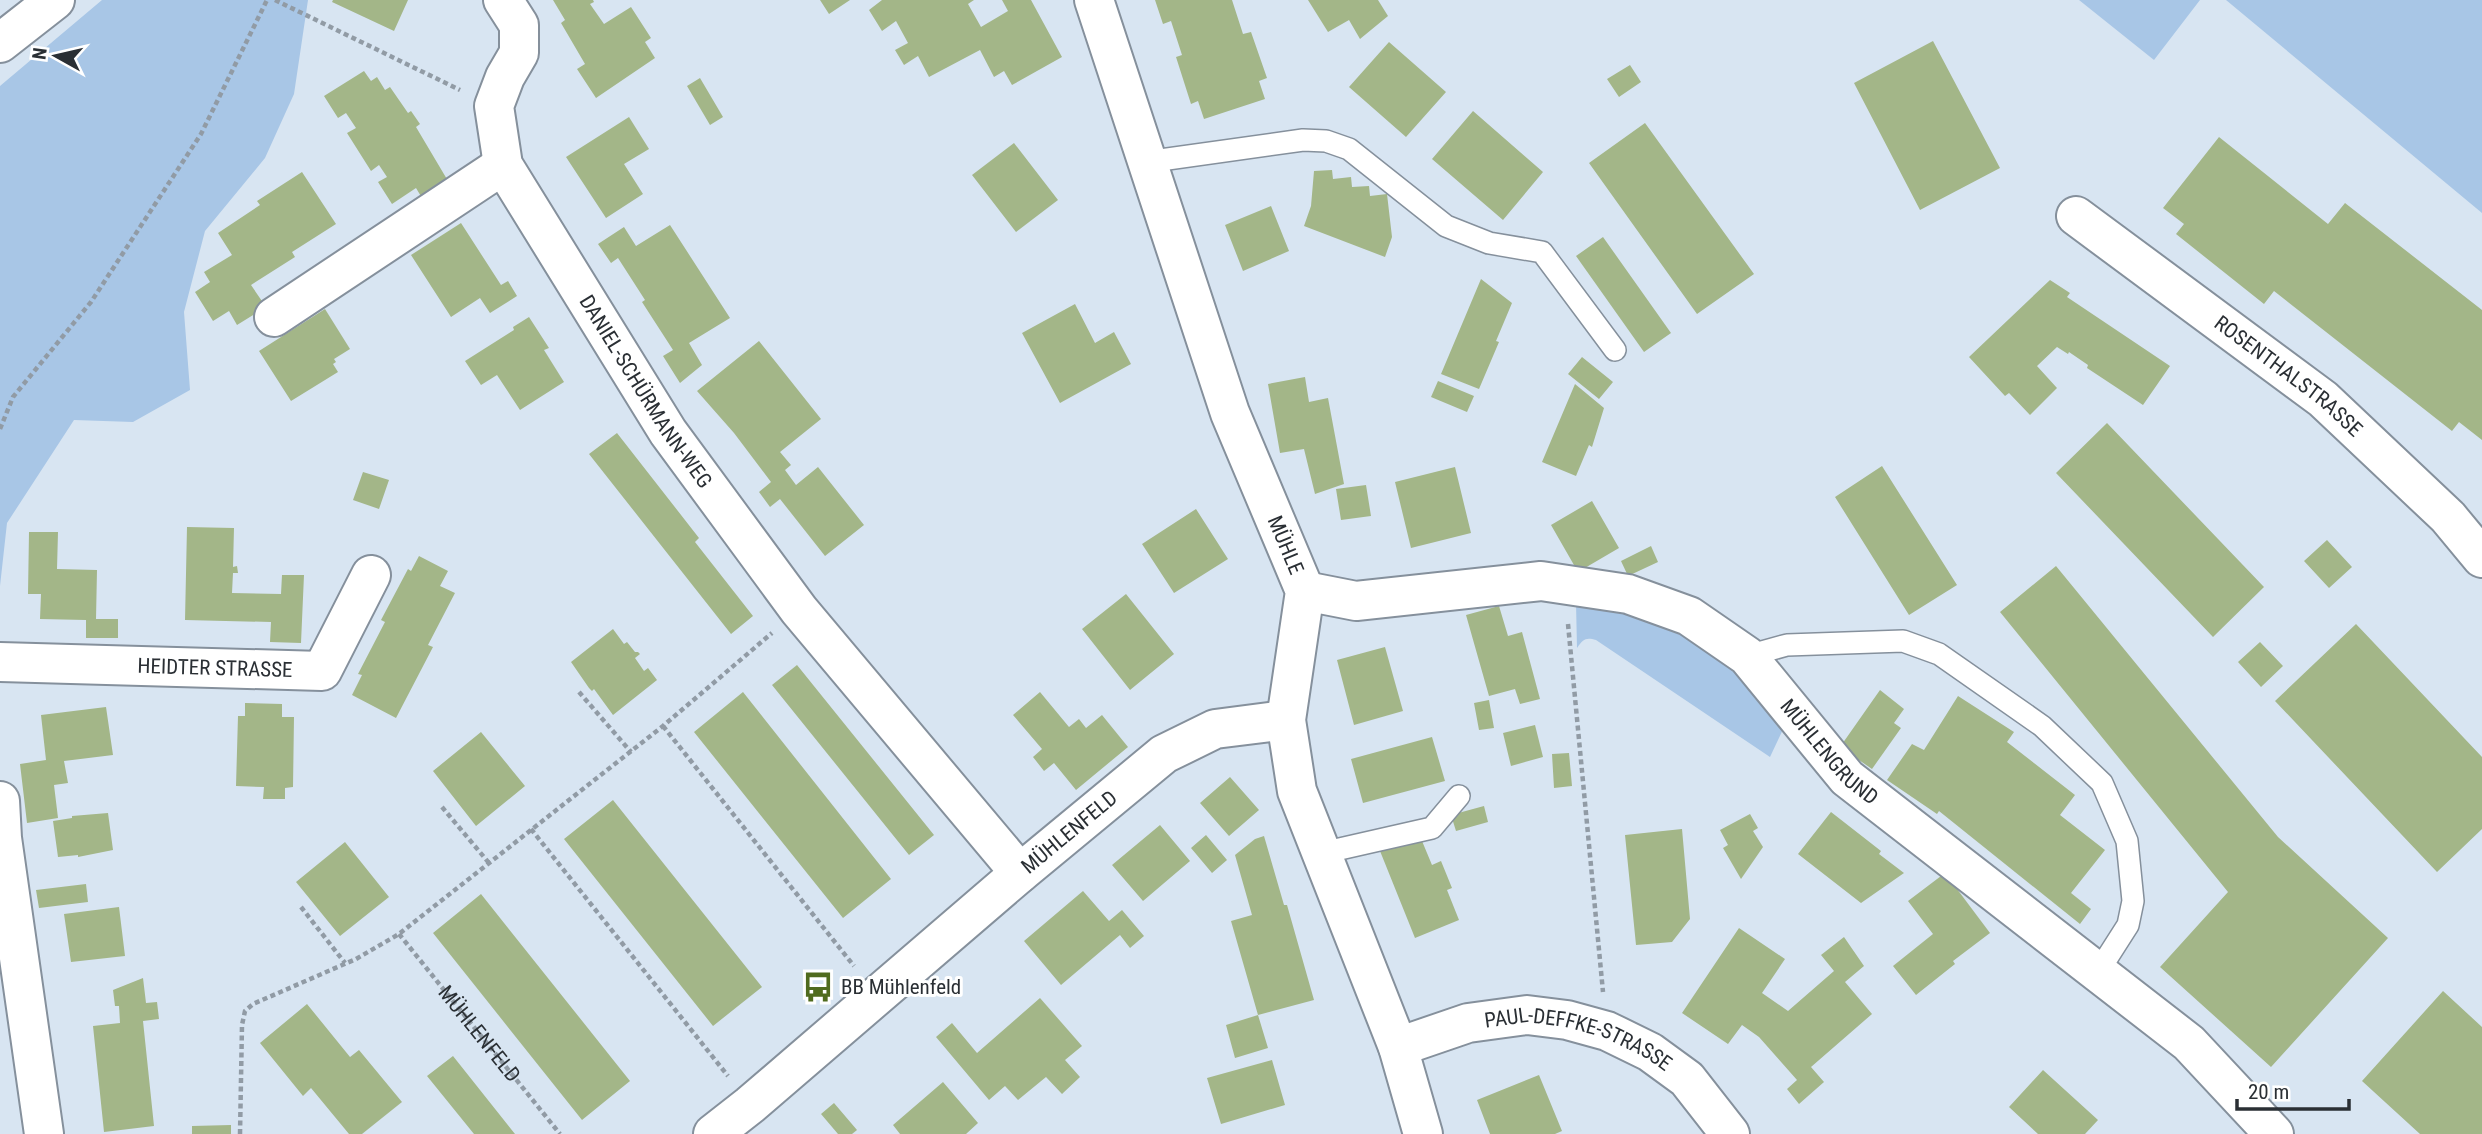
<svg xmlns="http://www.w3.org/2000/svg" width="2482" height="1134" font-family="'Roboto Condensed',sans-serif">
	<style>
		.green { fill: #a8c6e6 }
		.building { fill: #a3b688 }
		.lines { fill: none; stroke-linecap: round; stroke-linejoin: round }
		.lane-casing { stroke: #85909c; stroke-width: 24 }
		.street-casing { stroke: #85909c; stroke-width: 42 }
		.secondary-casing { stroke: #85909c; stroke-width: 42 }
		.path { stroke: #919ba5; stroke-width: 4.5; stroke-dasharray: 5 3.5; stroke-linecap: butt }
		.lane { stroke: #fff; stroke-width: 21 }
		.street { stroke: #fff; stroke-width: 38 }
		.secondary { stroke: #fff; stroke-width: 38 }
		.labels { text-anchor: middle; dominant-baseline: central; stroke-width: 6; stroke-linejoin: round; paint-order: stroke }
		.street-label { font-size: 21px; fill: #2a2f34; stroke: #fff }
		.poi-label { font-size: 21px; fill: #2a2f34; stroke: #fff; text-anchor: start }
	</style>
	<rect width="100%" height="100%" fill="#d8e5f2"/>
	<path class="green" d="M102 0H308L294 94 265 158 205 231 184 312 190 390 133 422 74 420 7 523 0 586V86Z
		M2079 0H2200L2154 60Z
		M2226 0H2482V213Z
		M1576 603 1662 621 1741 669 1787 721 1770 757 1596 640C1586 637 1583 639 1577 648Z"/>
	<path class="building" d="M333 0H408L394 31 332 2Z
		M553 0H593L594 2 590 4 604 24 631 7 651 38 645 42 655 58 596 98 577 69 585 64 561 23 565 20Z
		M820 0H850L829 14Z
		M882 0H974L968 4 981 27 1008 11 1002 0H1031L1062 57 1012 85 1004 71 994 77 980 50 929 77 918 56 904 65 895 50 908 43 896 21 882 31 869 10Z
		M1155 0H1232L1243 34 1251 32 1267 78 1259 81 1265 99 1204 119 1198 101 1191 104 1176 57 1182 55 1171 21 1163 24Z
		M1308 0H1378L1388 16 1360 39 1349 20 1328 32Z
		M1933 41 2000 168 1920 210 1854 83Z
		M1389 42 1446 92 1406 137 1349 87Z
		M1630 65 1641 82 1619 97 1607 79Z
		M364 71 371 81 377 77 385 90 390 87 408 113 411 111 420 124 416 127 451 186 425 203 416 188 392 204 378 182 387 177 379 165 371 171 347 133 356 128 346 113 338 118 324 96Z
		M700 78 723 117 710 125 687 86Z
		M1473 111 1543 172 1503 220 1432 159Z
		M629 117 649 149 624 164 643 194 606 218 566 157Z
		M1645 123 1754 274 1697 314 1589 163Z
		M2219 137 2328 224 2345 203 2482 310V440L2459 422 2452 431 2274 291 2264 304 2176 234 2184 224 2163 208Z
		M1014 143 1058 200 1016 232 972 175Z
		M1332 170 1333 179 1351 177 1352 187 1369 186 1370 196 1387 194 1392 237 1385 257 1304 226 1311 206 1314 171Z
		M302 172 336 224 292 252 295 257 251 285 266 307 237 325 229 311 213 321 195 292 210 282 204 272 232 255 218 233 260 205 257 201Z
		M1271 206 1289 251 1243 271 1225 225Z
		M461 223 501 285 508 281 517 296 490 313 480 298 451 317 411 255Z
		M670 225 730 318 689 343 702 365 680 383 663 356 673 350 642 302 645 300 618 258 611 263 598 244 624 227 636 246Z
		M1603 237 1671 333 1644 352 1576 256Z
		M1481 279 1512 303 1496 341 1499 342 1479 389 1441 374Z
		M2050 280 2070 293 2067 297 2170 366 2143 405 2087 368 2088 365 2069 352 2068 354 2057 347 2037 366 2057 388 2030 415 2009 393 2005 396 1969 357Z
		M1075 304 1095 343 1114 332 1131 364 1060 403 1022 333Z
		M325 309 350 349 334 359 336 362 333 364 338 372 291 401 259 351Z
		M529 317 549 348 544 350 564 382 520 410 497 375 481 385 465 361 514 330 513 327Z
		M759 341 821 419 780 452 791 465 785 470 796 485 818 467 864 525 825 556 780 499 770 507 759 492 771 482 734 433 697 391Z
		M1582 357 1613 382 1599 399 1568 374Z
		M1305 377 1309 402 1328 398 1344 484 1315 494 1304 449 1280 453 1268 384Z
		M1438 381 1474 396 1467 412 1431 397Z
		M1575 384 1604 408 1592 447 1589 445 1576 476 1542 462Z
		M2107 423 2264 587 2213 637 2056 473Z
		M617 433 699 538 695 542 753 616 731 634 589 454Z
		M1882 466 1957 585 1909 615 1835 497Z
		M1455 467 1471 533 1411 548 1395 482Z
		M363 472 389 480 379 509 353 500Z
		M1366 485 1371 516 1341 520 1336 489Z
		M1592 501 1619 548 1578 572 1551 525Z
		M1196 509 1228 559 1174 593 1142 544Z
		M187 527 234 528 233 567 237 566 238 573H233L232 593 281 594 282 575H304L301 643 270 642 271 622 185 620Z
		M29 532H58L57 569 97 570 96 619H118V638H86V620L40 619 41 594H28Z
		M2327 540 2352 567 2329 588 2304 561Z
		M1651 546 1658 562 1628 576 1621 561Z
		M419 556 448 571 440 586 455 593 428 645 433 647 396 718 352 695 362 675 358 674 385 622 381 620 408 569 411 571Z
		M2056 566 2278 837 2388 938 2271 1067 2160 967 2228 892 2000 612Z
		M1126 594 1174 654 1130 690 1082 629Z
		M1499 606 1508 636 1522 632 1540 699 1520 704 1515 689 1489 696 1466 615Z
		M2356 624 2482 757V829L2437 872 2275 701Z
		M613 629 624 644 627 642 635 652H638L640 654 635 658 644 671 648 668 657 680 613 715 594 689 592 691 589 688 571 662Z
		M2260 642 2283 666 2261 687 2238 662Z
		M1385 647 1403 711 1354 725 1337 660Z
		M797 665 934 835 909 855 772 685Z
		M1880 690 1904 709 1894 723 1901 728 1872 769 1840 747Z
		M743 692 891 879 843 918 694 732Z
		M1040 692 1069 727 1079 719 1086 728 1102 715 1128 747 1076 790 1054 763 1044 771 1033 757 1042 749 1013 715Z
		M1958 696 2014 732 2007 742 2075 795 2060 815 2105 850 2071 893 2091 909 2080 924 1939 811 1937 814 1887 780 1912 744 1924 750Z
		M1489 700 1494 728 1479 730 1474 703Z
		M245 703 282 704V717H294L293 787 285 788V799H263L264 787 236 786 238 716H245Z
		M106 707 113 755 64 761 68 783 54 785 58 818 27 823 20 764 46 760 41 715Z
		M1535 725 1543 757 1511 766 1503 733Z
		M481 732 525 786 476 826 433 771Z
		M1432 737 1445 781 1363 803 1351 759Z
		M1569 753 1572 786 1554 788 1552 754Z
		M1230 777 1259 810 1229 836 1200 803Z
		M613 800 762 987 713 1026 564 839Z
		M1484 806 1488 822 1456 831 1451 815Z
		M1831 812 1881 851 1879 854 1904 873 1861 903 1798 854Z
		M108 813 113 850 78 857V855L58 857 53 821 72 818V816Z
		M1750 814 1758 828 1753 831 1763 847 1741 879 1723 848 1728 845 1720 830Z
		M1160 825 1190 861 1143 901 1112 865Z
		M1682 829 1690 919 1672 942 1636 945 1625 835Z
		M1206 835 1227 860 1212 873 1191 848Z
		M1264 836 1284 905H1287L1314 1000 1258 1015 1231 921 1252 915 1235 855 1255 839Z
		M1422 841 1432 865 1441 861 1452 888 1447 890 1459 920 1415 938 1380 851Z
		M345 842 389 897 340 936 296 882Z
		M1945 873 1990 933 1953 961 1955 964 1916 995 1893 966 1933 934 1908 901Z
		M86 884 88 902 39 908 36 890Z
		M1083 891 1109 921 1122 910 1144 936 1130 948 1120 935 1061 985 1024 941Z
		M481 894 630 1081 582 1120 433 933Z
		M119 907 125 956 71 962 64 914Z
		M1739 928 1785 959 1762 993 1788 1011 1834 971 1821 955 1844 937 1864 966 1845 982 1872 1014 1811 1067 1824 1082 1799 1104 1787 1089 1797 1080 1759 1037 1742 1025 1728 1044 1682 1013Z
		M143 978 146 1003 157 1002 159 1019 143 1021 154 1126 104 1132 93 1026 120 1023 119 1006H115L113 990Z
		M2443 991 2482 1027V1134H2420L2362 1081Z
		M1040 998 1082 1046 1065 1060 1080 1077 1062 1094 1046 1077 1018 1100 1005 1086 989 1100 936 1037 952 1023 977 1053Z
		M307 1004 350 1057 359 1050 402 1102 362 1134H349L311 1088 303 1096 260 1043Z
		M1258 1015 1268 1048 1235 1058 1226 1025Z
		M453 1056 515 1134H474L427 1076Z
		M1272 1060 1285 1105 1221 1124 1207 1078Z
		M2043 1070 2098 1120 2085 1134H2038L2009 1107Z
		M1539 1075 1562 1131 1555 1134H1490L1477 1100Z
		M943 1082 978 1123 966 1134H900L893 1125Z
		M834 1103 857 1130 852 1134H838L821 1114Z
		M231 1125V1134H192V1126Z"/>
	<g class="lines">
		<g class="lane-casing">
			<path id="lane" d="M1146 162 1303 140 1326 141 1349 149 1446 226 1489 243 1542 252 1615 350
				M1747 656 1787 645 1903 641 1939 654 2042 726 2102 783 2127 841 2133 901 2128 925 2098 972
				M1322 853 1432 828 1459 796"/>
		</g>
		<g class="street-casing">
			<g id="street">
				<path id="s2" d="M503 0 519 25V53L505 77 494 106 503 165 668 432 799 610 1020 873"/>
				<path id="s3" d="M1094 0 1230 413 1305 591 1286 720 1297 791 1398 1047 1423 1134"/>
				<path id="s4" d="M2076 216 2323 399 2448 517 2482 558"/>
				<path d="M274 317 503 165"/>
				<path id="s5" d="M1305 591 1356 601 1541 581 1628 594 1689 616 1747 656 1847 778 2189 1043 2274 1134"/>
				<path id="s6" d="M0 662 322 671 371 575"/>
				<path d="M0 801 2 838 44 1134"/>
				<path id="s7" d="M1398 1047 1468 1023 1527 1015 1567 1020 1607 1031 1650 1052 1687 1079 1730 1134"/>
				<path id="s8" d="M713 1134 750 1105 1020 873 1164 754 1215 729 1286 720"/>
			</g>
		</g>
		<g class="secondary-casing">
			<path id="secondary" d="M0 43 55 0"/>
		</g>
		<g class="path">
			<path d="M275 0 460 90"/>
			<path d="M0 429 13 397 91 302 201 134 267 0"/>
			<path d="M1568 624 1603 992"/>
			<path d="M579 692 631 752"/>
			<path d="M663 726 854 966"/>
			<path d="M442 807 489 863"/>
			<path d="M531 829 728 1076"/>
			<path d="M301 907 345 963"/>
			<path id="s1" d="M399 934 560 1134"/>
			<path d="M240 1134 242 1025 245 1011 253 1004 356 959 399 934 663 726 772 633"/>
		</g>
		<use href="#lane" class="lane"/>
		<use href="#street" class="street"/>
		<use href="#secondary" class="secondary"/>
	</g>
	<defs>
		<g id="bus-bare" transform="scale(2.415)"><path d="M-5-6H5V4H4V6H2V4H-2V6H-4V4H-5ZM-3.5-4V0h7V-4ZM-3.5 1.2v1.5H-2V1.2ZM2 1.2v1.5H3.5V1.2Z" fill="#506b1e" stroke="#fff" stroke-width="2.5" paint-order="stroke"/></g>
	</defs>
	<g fill-rule="evenodd">
		<use href="#bus-bare" x="818" y="987"/>
	</g>
	<g class="labels">
		<g class="street-label">
			<text stroke="none"><textPath href="#s4" startOffset="266">ROSENTHALSTRASSE</textPath></text>
			<text stroke="none"><textPath href="#s2" startOffset="444">DANIEL-SCHÜRMANN-WEG</textPath></text>
			<text stroke="none"><textPath href="#s3" startOffset="578">MÜHLE</textPath></text>
			<text stroke="none"><textPath href="#s6" startOffset="215">HEIDTER STRASSE</textPath></text>
			<text stroke="none"><textPath href="#s5" startOffset="588">MÜHLENGRUND</textPath></text>
			<text stroke="none"><textPath href="#s8" startOffset="467">MÜHLENFELD</textPath></text>
			<text stroke="none"><textPath href="#s1" startOffset="128">MÜHLENFELD</textPath></text>
			<text stroke="none"><textPath href="#s7" startOffset="189">PAUL-DEFFKE-STRASSE</textPath></text>
		</g>
		<g class="poi-label">
			<text x="841" y="987">BB Mühlenfeld</text>
		</g>
	</g>
	<g transform="translate(56 56) rotate(278)" stroke="#ffffff" stroke-width="5" paint-order="stroke">
	<path d="M0-5L12 26L0 18L-12 26Z" fill="#2a2f34"/>
	<text y="-10" font-size="19" font-weight="bold" text-anchor="middle" fill="#2a2f34">N</text>
	</g>
	<path d="M2237 1099v10h112v-10" fill="none" stroke="#2a2f34" stroke-width="3.5"/>
	<text x="2248" y="1099" font-size="21" fill="#2a2f34" stroke="#ffffff" stroke-width="5" paint-order="stroke">20 m</text>
</svg>
